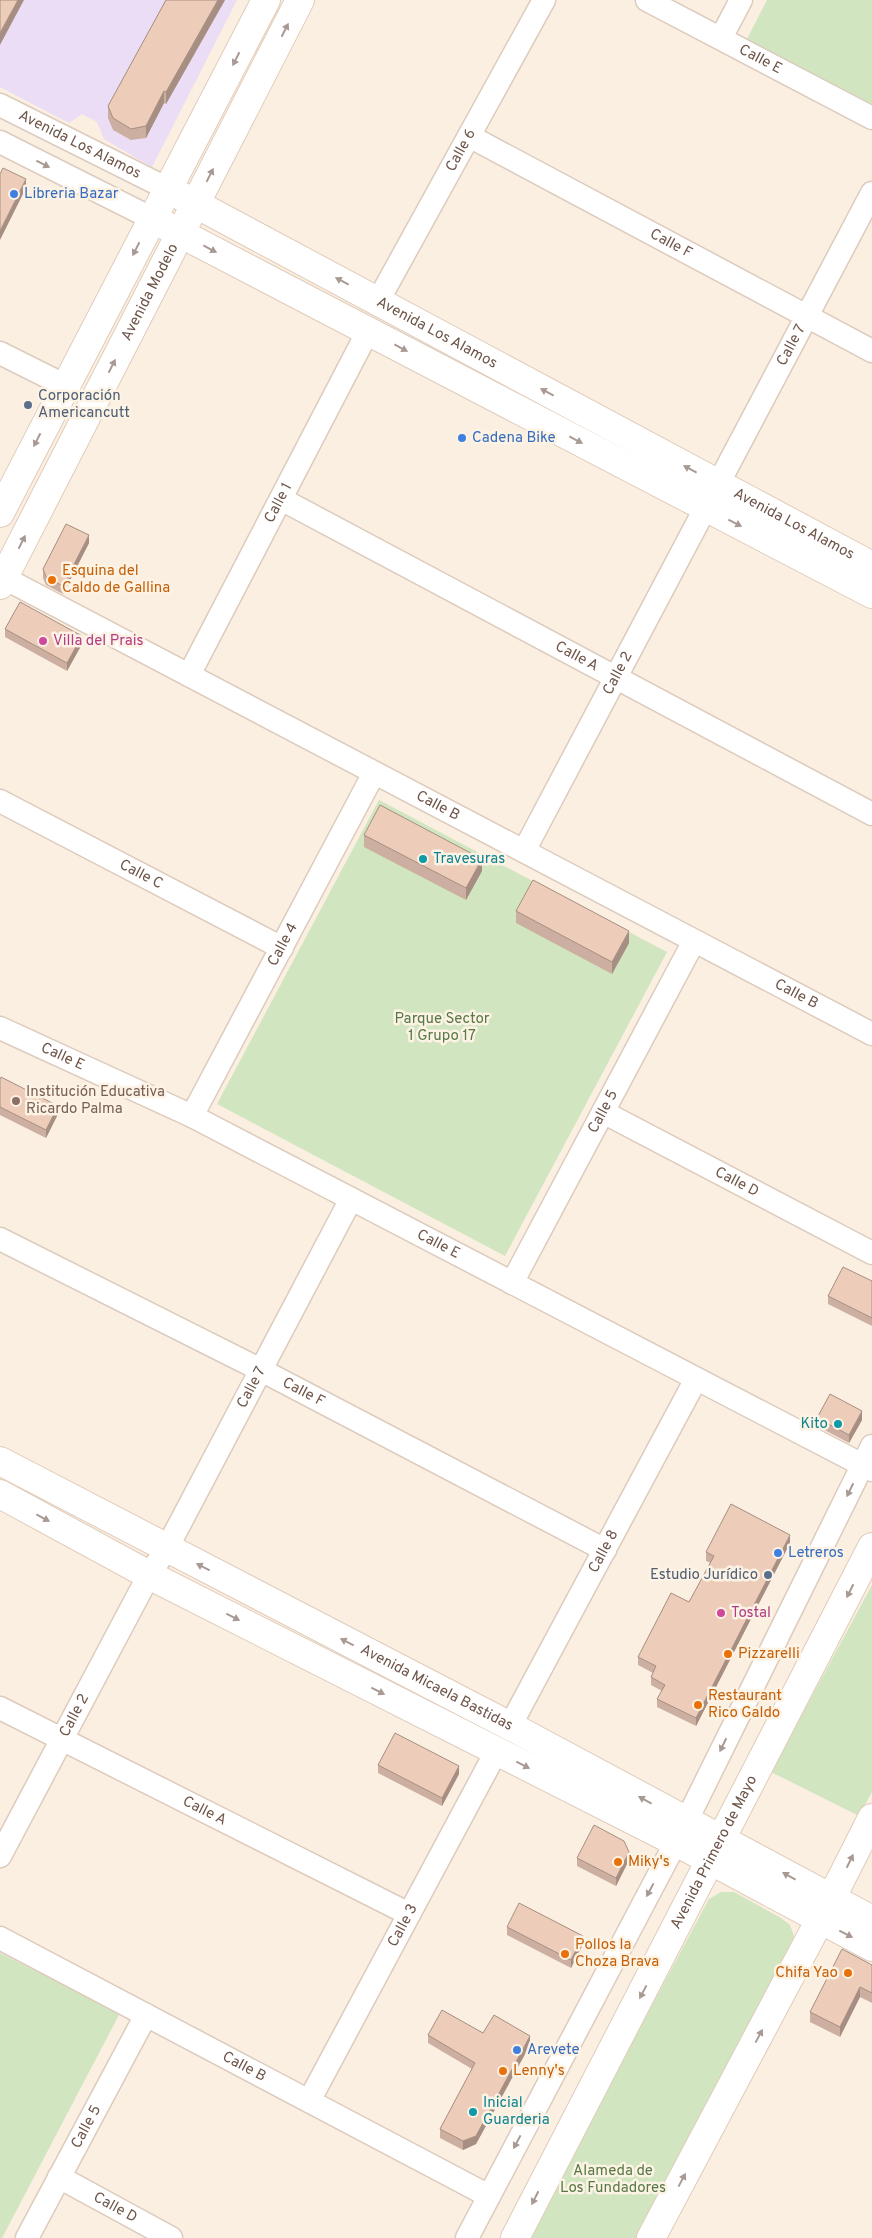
<svg xmlns="http://www.w3.org/2000/svg" width="872" height="2238" font-family="Overpass,sans-serif">
	<style>
		.education { fill: #ecddf6 }
		.green { fill: #d1e5c0 }
		.lines { fill: none; stroke-linecap: round; stroke-linejoin: round }
		.street-casing { stroke: #ddcbbd; stroke-width: 25 }
		.secondary-casing { stroke: #e1ccbb; stroke-width: 30 }
		.street { stroke: #fff; stroke-width: 22 }
		.secondary { stroke: #fff; stroke-width: 28 }
		.wall { fill: #ccafa0 }
		.shaded-wall { fill: #a68f82 }
		.building { fill: #edccba; stroke: #a68f82 }
		.oneway { fill: #a89992 }
		.shop-dot { fill: #3f7fe0; stroke: #fdf3e5; stroke-width: 2 }
		.service-dot { fill: #5c6f8a; stroke: #fdf3e5; stroke-width: 2 }
		.food-dot { fill: #e8710a; stroke: #fdf3e5; stroke-width: 2 }
		.hotel-dot { fill: #d1479c; stroke: #fdf3e5; stroke-width: 2 }
		.culture-dot { fill: #0f9aa8; stroke: #fdf3e5; stroke-width: 2 }
		.education-dot { fill: #8d6e63; stroke: #fdf3e5; stroke-width: 2 }
		.labels { text-anchor: middle; dominant-baseline: central; stroke-width: 5; stroke-linejoin: round; paint-order: stroke }
		.street-label { font-size: 15px; fill: #6e554a; stroke: #fdf3e5 }
		.shop-label { font-size: 15px; fill: #366cbe; stroke: #fdf3e5; text-anchor: start }
		.service-label { font-size: 15px; fill: #4e5e75; stroke: #fdf3e5; text-anchor: start }
		.food-label { font-size: 15px; fill: #c56008; stroke: #fdf3e5; text-anchor: start }
		.hotel-label { font-size: 15px; fill: #b23c85; stroke: #fdf3e5; text-anchor: start }
		.culture-label { font-size: 15px; fill: #0d838f; stroke: #fdf3e5; text-anchor: start }
		.park-label { font-size: 15px; fill: #567945; stroke: #fdf3e5 }
		.education-label { font-size: 15px; fill: #785e54; stroke: #fdf3e5; text-anchor: start }
	</style>
	<rect width="100%" height="100%" fill="#faefe0"/>
	<path class="education" d="M0 0H237L152 167 104 139 97 122 82 114 69 123 0 87Z"/>
	<path class="green" d="M767 0H872V104L746 41Z
		M379 800 667 952 505 1256 217 1104Z
		M872 1585V1792L859 1816 771 1772Z
		M721 1892H734L781 1918 790 1925 794 1936 791 1947 637 2238H527L709 1899Z
		M0 1953 120 2013 2 2238H0Z"/>
	<g class="lines">
		<g class="street-casing">
			<g id="street">
				<path id="s1" d="M647 0 872 118"/>
				<path d="M721 38 741 0"/>
				<path id="s2" d="M0 105 168 189"/>
				<path id="s3" d="M469 136 872 351"/>
				<path d="M0 142 151 218"/>
				<path id="s4" d="M378 301 544 0"/>
				<path d="M0 353 66 386"/>
				<path id="s5" d="M281 499 872 814"/>
				<path id="s6" d="M4 578 872 1034"/>
				<path id="s7" d="M189 675 368 331"/>
				<path id="s8" d="M0 801 282 948"/>
				<path id="s9" d="M524 851 872 193"/>
				<path id="s10" d="M0 1028 192 1116 872 1470"/>
				<path id="s11" d="M603 1112 872 1253"/>
				<path id="s12" d="M192 1116 374 773"/>
				<path id="s13" d="M0 1239 261 1370 605 1550"/>
				<path id="s14" d="M512 1283 694 941"/>
				<path id="s15" d="M0 1708 409 1914"/>
				<path id="s16" d="M510 1726 696 1379"/>
				<path id="s17" d="M0 1856 149 1575 167 1548 351 1199"/>
				<path id="s18" d="M0 1938 489 2196"/>
				<path id="s19" d="M309 2101 496 1752"/>
				<path id="s20" d="M59 2177 171 2238"/>
				<path id="s21" d="M27 2238 146 2015"/>
				<path d="M467 2238 676 1842 872 1446"/>
			</g>
		</g>
		<g class="secondary-casing">
			<g id="secondary">
				<path id="s22" d="M168 189 872 566"/>
				<path d="M151 218 872 594"/>
				<path d="M0 513 266 0"/>
				<path id="s23" d="M0 585 300 0"/>
				<path id="s24" d="M0 1461 510 1726 872 1920"/>
				<path d="M0 1494 149 1575 676 1842 872 1947"/>
				<path id="s25" d="M515 2238 872 1547"/>
				<path d="M651 2238 831 1899 872 1818"/>
			</g>
		</g>
		<use href="#street" class="street"/>
		<use href="#secondary" class="secondary"/>
	</g>
	<path class="wall" d="M166 0H225L166 104 164 103 146 138 131 140 113 130 108 118V106Z
		M89 543 63 594 46 585 43 578V569Z
		M5 629 82 644 67 671 5 637Z
		M364 835 482 871 466 900 364 847Z
		M516 911 629 943 612 974 516 923Z
		M0 1079 58 1114 46 1138 0 1115Z
		M872 1281V1326L828 1304V1296Z
		M817 1418 862 1420 849 1443 817 1426Z
		M790 1543 696 1726 657 1707V1699L662 1691 651 1685V1677L653 1673 638 1665V1657L689 1602 711 1563 706 1561V1552Z
		M378 1765 459 1774 442 1806 378 1773Z
		M577 1858 629 1860 616 1886 577 1866Z
		M507 1927 583 1944 571 1968 507 1935Z
		M872 1965V2003L860 1997 840 2037 810 2022V2012Z
		M483 2033 530 2045 476 2144 463 2150 440 2138V2129L472 2069 428 2043V2035Z"/>
	<path class="shaded-wall" d="M18 0H24L0 45V33Z
		M218 0H225L166 104V92Z
		M164 91V103L146 138V126Z
		M26 179V188L0 240V231Z
		M89 535V543L63 594V586Z
		M82 636V644L67 671V663Z
		M482 859V871L466 900V888Z
		M629 931V943L612 974V962Z
		M58 1106V1114L46 1138V1130Z
		M862 1411V1420L849 1443V1435Z
		M790 1535V1543L696 1726V1718Z
		M459 1766V1774L442 1806V1798Z
		M629 1852V1860L616 1886V1878Z
		M583 1936V1944L571 1968V1960Z
		M860 1987V1997L840 2037V2027Z
		M530 2036V2045L476 2144 463 2150V2141Z"/>
	<path class="building" d="M0 0H18L0 33Z
		M166 0H218L166 92 164 91 146 126 131 129 113 118 108 106Z
		M3 168 26 179 0 231V174Z
		M66 524 89 535 63 586 46 577 43 569Z
		M20 602 82 636 67 663 5 629Z
		M380 805 482 859 466 888 364 835Z
		M533 880 629 931 612 962 516 911Z
		M1 1077 58 1106 46 1130 0 1107V1079Z
		M843 1267 872 1281V1318L828 1296Z
		M830 1394 862 1411 849 1435 817 1418Z
		M731 1504 790 1535 696 1718 657 1699 665 1685 651 1677 656 1666 638 1657 671 1593 689 1602 714 1556 706 1552Z
		M395 1733 459 1766 442 1798 378 1765Z
		M594 1825 624 1841 629 1852 616 1878 577 1858Z
		M519 1903 583 1936 571 1960 507 1927Z
		M842 1949 872 1965V1993L860 1987 840 2027 810 2012Z
		M442 2010 483 2033 494 2015 530 2036 476 2136 463 2141 440 2129 475 2063 428 2035Z"/>
	<defs><path id="oneway-solid" d="M-6-.8H1V-3.2L6.5 0L1 3.2V.8H-6Z" transform="scale(1.25)"/></defs>
	<g class="oneway">
		<use href="#oneway-solid" transform="translate(285 30) rotate(-63)"/>
		<use href="#oneway-solid" transform="translate(236 59) rotate(117)"/>
		<use href="#oneway-solid" transform="translate(43 164) rotate(27)"/>
		<use href="#oneway-solid" transform="translate(210 175) rotate(-63)"/>
		<use href="#oneway-solid" transform="translate(136 249) rotate(117)"/>
		<use href="#oneway-solid" transform="translate(210 249) rotate(28)"/>
		<use href="#oneway-solid" transform="translate(342 281) rotate(-152)"/>
		<use href="#oneway-solid" transform="translate(401 348) rotate(28)"/>
		<use href="#oneway-solid" transform="translate(112 366) rotate(-63)"/>
		<use href="#oneway-solid" transform="translate(547 392) rotate(-152)"/>
		<use href="#oneway-solid" transform="translate(37 440) rotate(117)"/>
		<use href="#oneway-solid" transform="translate(576 440) rotate(28)"/>
		<use href="#oneway-solid" transform="translate(690 469) rotate(-152)"/>
		<use href="#oneway-solid" transform="translate(735 523) rotate(27)"/>
		<use href="#oneway-solid" transform="translate(22 542) rotate(-63)"/>
		<use href="#oneway-solid" transform="translate(850 1490) rotate(116)"/>
		<use href="#oneway-solid" transform="translate(43 1518) rotate(28)"/>
		<use href="#oneway-solid" transform="translate(203 1567) rotate(-153)"/>
		<use href="#oneway-solid" transform="translate(850 1591) rotate(117)"/>
		<use href="#oneway-solid" transform="translate(233 1617) rotate(27)"/>
		<use href="#oneway-solid" transform="translate(347 1642) rotate(-153)"/>
		<use href="#oneway-solid" transform="translate(378 1691) rotate(27)"/>
		<use href="#oneway-solid" transform="translate(723 1745) rotate(116)"/>
		<use href="#oneway-solid" transform="translate(523 1765) rotate(27)"/>
		<use href="#oneway-solid" transform="translate(645 1800) rotate(-151)"/>
		<use href="#oneway-solid" transform="translate(850 1861) rotate(-64)"/>
		<use href="#oneway-solid" transform="translate(789 1876) rotate(-151)"/>
		<use href="#oneway-solid" transform="translate(650 1890) rotate(118)"/>
		<use href="#oneway-solid" transform="translate(846 1934) rotate(27)"/>
		<use href="#oneway-solid" transform="translate(643 1992) rotate(118)"/>
		<use href="#oneway-solid" transform="translate(759 2036) rotate(-62)"/>
		<use href="#oneway-solid" transform="translate(517 2142) rotate(118)"/>
		<use href="#oneway-solid" transform="translate(682 2180) rotate(-62)"/>
		<use href="#oneway-solid" transform="translate(535 2198) rotate(117)"/>
	</g>
	<g class="shop-dot">
		<circle cx="14" cy="194" r="5"/>
		<circle cx="462" cy="438" r="5"/>
		<circle cx="778" cy="1553" r="5"/>
		<circle cx="517" cy="2050" r="5"/>
	</g>
	<g class="service-dot">
		<circle cx="28" cy="405" r="5"/>
		<circle cx="768" cy="1575" r="5"/>
	</g>
	<g class="food-dot">
		<circle cx="52" cy="580" r="5"/>
		<circle cx="728" cy="1654" r="5"/>
		<circle cx="698" cy="1705" r="5"/>
		<circle cx="618" cy="1862" r="5"/>
		<circle cx="565" cy="1954" r="5"/>
		<circle cx="848" cy="1973" r="5"/>
		<circle cx="503" cy="2071" r="5"/>
	</g>
	<g class="hotel-dot">
		<circle cx="43" cy="641" r="5"/>
		<circle cx="721" cy="1613" r="5"/>
	</g>
	<g class="culture-dot">
		<circle cx="423" cy="859" r="5"/>
		<circle cx="838" cy="1424" r="5"/>
		<circle cx="473" cy="2112" r="5"/>
	</g>
	<circle class="education-dot" cx="16" cy="1101" r="5"/>
	<g class="labels">
		<g class="street-label">
			<text stroke="none"><textPath href="#s1" startOffset="128">Calle E</textPath></text>
			<text stroke="none"><textPath href="#s2" startOffset="89">Avenida Los Alamos</textPath></text>
			<text stroke="none"><textPath href="#s4" startOffset="172">Calle 6</textPath></text>
			<text stroke="none"><textPath href="#s3" startOffset="229">Calle F</textPath></text>
			<text stroke="none"><textPath href="#s23" startOffset="329">Avenida Modelo</textPath></text>
			<text stroke="none"><textPath href="#s22" startOffset="305">Avenida Los Alamos</textPath></text>
			<text stroke="none"><textPath href="#s9" startOffset="572">Calle 7</textPath></text>
			<text stroke="none"><textPath href="#s7" startOffset="194">Calle 1</textPath></text>
			<text stroke="none"><textPath href="#s22" startOffset="710">Avenida Los Alamos</textPath></text>
			<text stroke="none"><textPath href="#s5" startOffset="335">Calle A</textPath></text>
			<text stroke="none"><textPath href="#s9" startOffset="201">Calle 2</textPath></text>
			<text stroke="none"><textPath href="#s6" startOffset="490">Calle B</textPath></text>
			<text stroke="none"><textPath href="#s8" startOffset="159">Calle C</textPath></text>
			<text stroke="none"><textPath href="#s12" startOffset="194">Calle 4</textPath></text>
			<text stroke="none"><textPath href="#s6" startOffset="895">Calle B</textPath></text>
			<text stroke="none"><textPath href="#s10" startOffset="69">Calle E</textPath></text>
			<text stroke="none"><textPath href="#s14" startOffset="194">Calle 5</textPath></text>
			<text stroke="none"><textPath href="#s11" startOffset="151">Calle D</textPath></text>
			<text stroke="none"><textPath href="#s10" startOffset="489">Calle E</textPath></text>
			<text stroke="none"><textPath href="#s17" startOffset="532">Calle 7</textPath></text>
			<text stroke="none"><textPath href="#s13" startOffset="340">Calle F</textPath></text>
			<text stroke="none"><textPath href="#s16" startOffset="198">Calle 8</textPath></text>
			<text stroke="none"><textPath href="#s24" startOffset="492">Avenida Micaela Bastidas</textPath></text>
			<text stroke="none"><textPath href="#s17" startOffset="159">Calle 2</textPath></text>
			<text stroke="none"><textPath href="#s15" startOffset="229">Calle A</textPath></text>
			<text stroke="none"><textPath href="#s25" startOffset="434">Avenida Primero de Mayo</textPath></text>
			<text stroke="none"><textPath href="#s19" startOffset="199">Calle 3</textPath></text>
			<text stroke="none"><textPath href="#s18" startOffset="276">Calle B</textPath></text>
			<text stroke="none"><textPath href="#s21" startOffset="126">Calle 5</textPath></text>
			<text stroke="none"><textPath href="#s20" startOffset="64">Calle D</textPath></text>
		</g>
		<g class="shop-label">
			<text x="24" y="194">Libreria Bazar</text>
			<text x="472" y="438">Cadena Bike</text>
			<text x="788" y="1553">Letreros</text>
			<text x="527" y="2050">Arevete</text>
		</g>
		<g class="service-label">
			<text x="38" y="396">Corporación<tspan x="38" dy="17">Americancutt</tspan></text>
			<text x="758" y="1575" text-anchor="end">Estudio Jurídico</text>
		</g>
		<g class="food-label">
			<text x="62" y="571">Esquina del<tspan x="62" dy="17">Caldo de Gallina</tspan></text>
			<text x="738" y="1654">Pizzarelli</text>
			<text x="708" y="1696">Restaurant<tspan x="708" dy="17">Rico Galdo</tspan></text>
			<text x="628" y="1862">Miky's</text>
			<text x="575" y="1945">Pollos la<tspan x="575" dy="17">Choza Brava</tspan></text>
			<text x="838" y="1973" text-anchor="end">Chifa Yao</text>
			<text x="513" y="2071">Lenny's</text>
		</g>
		<g class="hotel-label">
			<text x="53" y="641">Villa del Prais</text>
			<text x="731" y="1613">Tostal</text>
		</g>
		<g class="culture-label">
			<text x="433" y="859">Travesuras</text>
			<text x="828" y="1424" text-anchor="end">Kito</text>
			<text x="483" y="2103">Inicial<tspan x="483" dy="17">Guarderia</tspan></text>
		</g>
		<g class="park-label">
			<text x="442" y="1019">Parque Sector<tspan x="442" dy="17">1 Grupo 17</tspan></text>
			<text x="613" y="2171">Alameda de<tspan x="613" dy="17">Los Fundadores</tspan></text>
		</g>
		<g class="education-label">
			<text x="26" y="1092">Institución Educativa<tspan x="26" dy="17">Ricardo Palma</tspan></text>
		</g>
	</g>
</svg>
